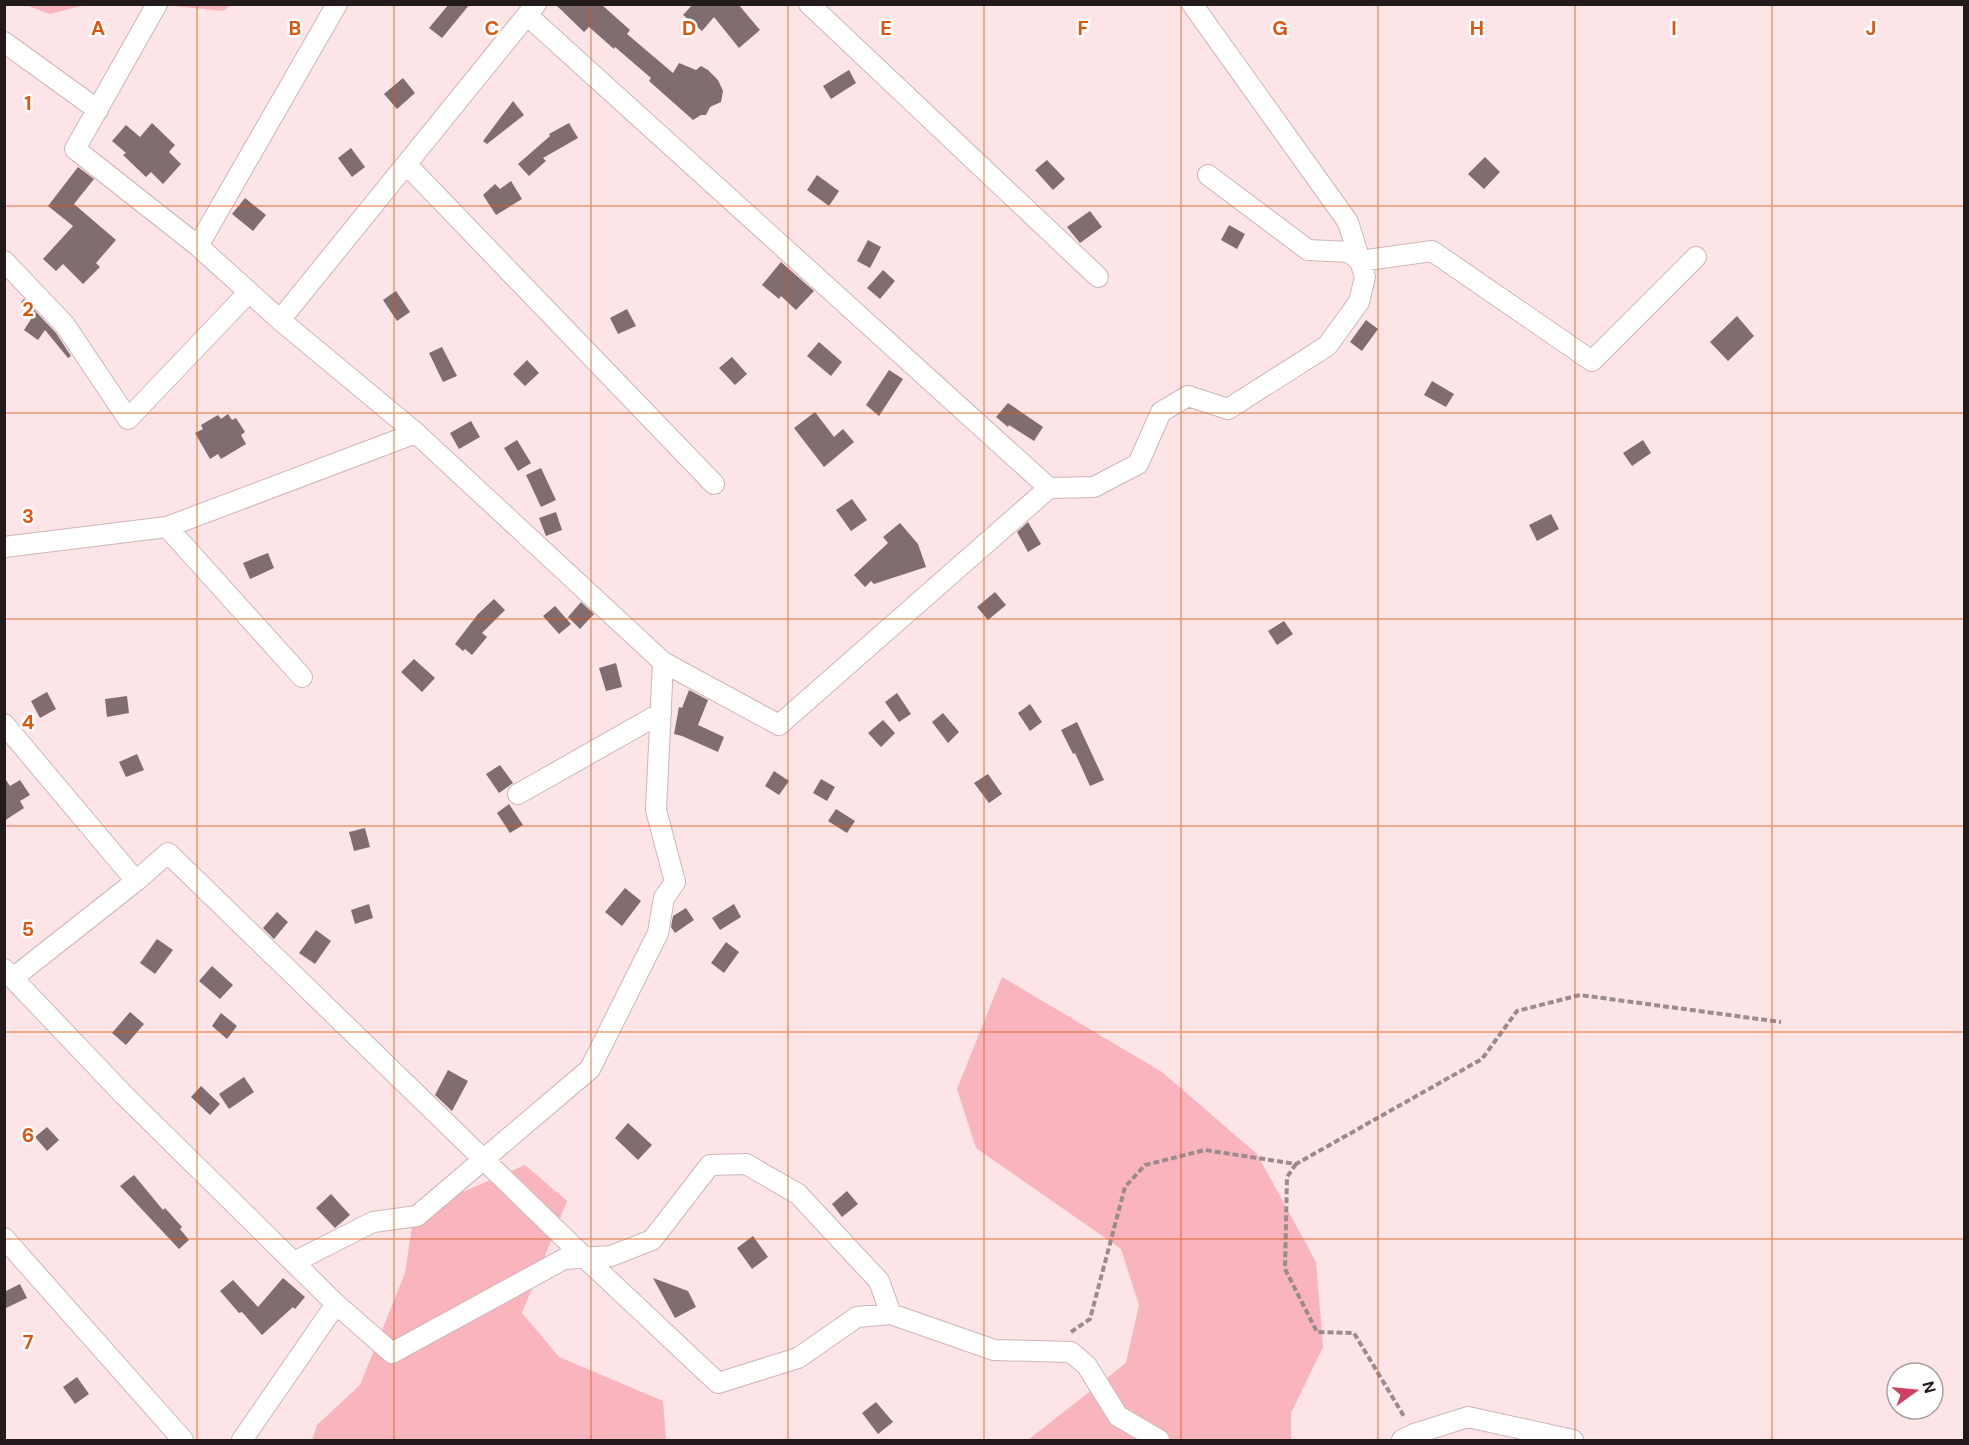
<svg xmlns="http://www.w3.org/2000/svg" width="1969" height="1445" font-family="'DM Sans',sans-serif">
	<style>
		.green { fill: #f9b4be }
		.building { fill: #816c6f }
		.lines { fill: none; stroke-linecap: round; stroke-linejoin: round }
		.minor-casing { stroke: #cdb6b8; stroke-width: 22 }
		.path { stroke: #9c8b8d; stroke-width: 4; stroke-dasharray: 6 3; stroke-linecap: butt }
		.minor { stroke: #fff; stroke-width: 20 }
		.grid { fill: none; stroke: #de560d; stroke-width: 1.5; stroke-opacity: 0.55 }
		.grid-label { font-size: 20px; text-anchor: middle; font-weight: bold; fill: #de560d; stroke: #fff; stroke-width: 5; stroke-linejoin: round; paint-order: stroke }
	</style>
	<rect width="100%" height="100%" fill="#fce4e7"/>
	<path class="green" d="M25 5H85L50 14Z
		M163 5H231L223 11Z
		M1002 977 1162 1072 1257 1154 1316 1262 1323 1347 1291 1413V1440H1028L1126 1363 1139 1305 1121 1249 976 1148 957 1089Z
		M525 1165 567 1201 522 1313 559 1357 663 1401 666 1440H312L317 1425 360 1385 405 1273 414 1213Z"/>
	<path class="building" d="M449 4H470L442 38 429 28Z
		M555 4H601L630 30 627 34 673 73 679 63 696 70 701 66 708 70 718 80 723 91 721 102 710 107 706 115H701L693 120 649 81 651 78 615 47 614 49 589 27 584 32Z
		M693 4H738L760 30 739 48 714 17 702 31 683 15Z
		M849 70 856 83 831 99 823 86Z
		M403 78 415 93 397 109 384 94Z
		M513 101 524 115 487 144 483 141Z
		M152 123 175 145 169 152 181 164 163 184 151 172 146 177 123 155 126 153 112 141 126 125 140 137Z
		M569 123 578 138 543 158 546 161 529 176 518 164 550 136 549 134Z
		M351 148 365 167 352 177 338 158Z
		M1485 157 1500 172 1484 189 1468 174Z
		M1047 160 1065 179 1053 190 1035 170Z
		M78 167 94 179 74 204 116 240 96 263 100 267 83 284 63 264 56 271 43 259 73 226 48 206Z
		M817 175 839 191 829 206 807 190Z
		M511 181 522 199 496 215 483 195 495 184 500 189Z
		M245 198 266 215 253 231 232 214Z
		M1090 211 1102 227 1080 243 1067 227Z
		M1229 225 1245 234 1237 249 1221 240Z
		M868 240 881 247 870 268 857 261Z
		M781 262 814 291 796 310 781 296 779 299 762 285Z
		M883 270 895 281 880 299 867 288Z
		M396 291 410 312 397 321 383 300Z
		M24 299 56 333 71 356 68 358 45 330 38 340 24 330 33 316 21 302Z
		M627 309 636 326 618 334 610 318Z
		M1737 316 1754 336 1728 361 1710 342Z
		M1366 320 1378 329 1362 351 1350 342Z
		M819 342 842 362 831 376 807 356Z
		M442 347 457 376 443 382 429 353Z
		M732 357 747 374 735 385 719 368Z
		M527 360 539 373 525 386 513 374Z
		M889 370 903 379 879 416 866 405Z
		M1432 381 1454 394 1446 407 1424 395Z
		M1008 403 1043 427 1034 441 1009 425 1008 427 996 417Z
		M815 412 834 437 843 429 854 442 824 467 794 428Z
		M228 414 232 420 236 418 245 432 241 435 246 444 221 459 218 454 210 459 195 433 203 429 201 425 218 415 221 419Z
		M471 421 480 437 459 449 450 433Z
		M517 440 531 463 518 471 504 448Z
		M1643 440 1651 453 1632 466 1623 453Z
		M541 468 556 500 541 507 526 475Z
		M852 499 867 520 851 531 836 510Z
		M556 512 562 530 546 536 539 518Z
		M1551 514 1559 529 1537 541 1529 525Z
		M1028 522 1041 544 1028 552 1017 532Z
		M900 523 918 544 926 567 874 584 871 581 865 587 854 575 888 543 883 537Z
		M268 553 274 568 250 579 243 563Z
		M995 592 1006 605 988 620 977 607Z
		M494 599 505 610 482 633 487 637 472 655 465 649 463 651 455 644 478 614Z
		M581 602 594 614 580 629 568 617Z
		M555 606 571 624 559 634 543 616Z
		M1284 621 1293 634 1277 645 1268 631Z
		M414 659 435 678 422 692 401 672Z
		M616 663 622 687 606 691 599 668Z
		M689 690 708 700 698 725 724 737 718 752 682 736 674 734 679 707 682 708Z
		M47 692 56 709 40 718 31 701Z
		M897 693 911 714 899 722 885 702Z
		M127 696 129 713 107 717 105 699Z
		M1030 704 1042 722 1030 731 1018 713Z
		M943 713 959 732 948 743 932 722Z
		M883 720 895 733 881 747 868 733Z
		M1077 722 1104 780 1090 786 1075 753 1073 754 1061 730Z
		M137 754 144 770 126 777 119 762Z
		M500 765 513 783 499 793 486 774Z
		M774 771 789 781 779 795 765 786Z
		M988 774 1002 794 989 803 974 783Z
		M4 777 10 786 20 780 30 795 20 801 24 808 4 821Z
		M821 779 835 787 827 801 813 793Z
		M509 804 523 825 510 833 497 813Z
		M836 809 855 821 847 833 828 821Z
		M365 828 370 847 354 851 349 832Z
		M625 888 641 901 622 926 605 912Z
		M369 904 373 918 355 924 351 910Z
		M734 904 741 917 720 930 712 918Z
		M686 908 694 920 675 933 671 927 673 916Z
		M277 912 288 922 274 939 263 928Z
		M316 930 331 941 315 964 299 953Z
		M157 939 173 950 155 974 140 963Z
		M726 942 739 952 724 973 711 963Z
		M212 966 233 985 220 999 199 981Z
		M130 1012 144 1024 126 1045 112 1033Z
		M221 1013 237 1026 227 1039 212 1026Z
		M448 1070 468 1081 452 1111 435 1095Z
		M244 1077 254 1092 229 1109 219 1094Z
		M201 1086 220 1104 210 1115 191 1097Z
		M628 1123 652 1145 638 1160 615 1138Z
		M47 1127 59 1140 47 1151 35 1137Z
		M134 1175 163 1210 165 1208 182 1227 180 1229 189 1240 179 1249 120 1186Z
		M847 1191 858 1204 842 1217 832 1204Z
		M331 1194 350 1215 335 1228 316 1208Z
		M753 1236 768 1257 752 1269 737 1248Z
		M283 1278 305 1297 295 1309 293 1307 262 1335 242 1312 239 1313 220 1291 233 1280 258 1307Z
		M653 1278 688 1291 696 1307 675 1318Z
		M20 1284 27 1298 4 1309V1292Z
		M77 1377 89 1394 75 1404 63 1387Z
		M876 1402 893 1422 878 1434 862 1413Z"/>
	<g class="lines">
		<g class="minor-casing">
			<path id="minor" d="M157 4 75 149 198 246 280 320 416 433 663 662 779 725 1049 488 1094 487 1138 464 1161 412 1188 396 1228 409 1327 346 1359 302 1365 277 1348 222 1192 4
				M809 4 1098 277
				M528 16 1049 488
				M4 42 98 110
				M407 165 714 484
				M1208 175 1308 250 1349 252 1360 261 1432 251 1592 361 1696 257
				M198 246 337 4
				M4 261 65 325 128 419 249 292
				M280 320 536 4
				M167 527 302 677
				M4 547 167 527 416 433
				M4 724 136 881
				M518 794 661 713
				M4 969 124 1095 336 1304 392 1353 564 1259 611 1256 652 1240 710 1165 746 1164 798 1194 879 1281 891 1314
				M13 978 136 881 168 853 585 1258 718 1383 798 1358 857 1317 891 1314 994 1350 1071 1352 1087 1366 1118 1416 1159 1440
				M4 1238 183 1440
				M294 1262 373 1222 417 1216 590 1069 658 933 664 898 675 882 656 810 663 662
				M242 1440 336 1304
				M1402 1440 1414 1434 1468 1417 1573 1440"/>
		</g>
		<path class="path" d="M1296 1164 1287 1177 1285 1269 1317 1332 1354 1333 1405 1418
			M1071 1332 1090 1319 1125 1187 1145 1165 1205 1150 1296 1164 1482 1059 1517 1011 1580 995 1781 1022"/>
		<use href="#minor" class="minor"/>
	</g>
	<path class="grid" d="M197 4V1440M394 4V1440M591 4V1440M788 4V1440M984 4V1440M1181 4V1440M1378 4V1440M1575 4V1440M1772 4V1440M4 206H1964M4 413H1964M4 619H1964M4 826H1964M4 1032H1964M4 1239H1964"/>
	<g class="grid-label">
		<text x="98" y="35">A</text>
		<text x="295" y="35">B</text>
		<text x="492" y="35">C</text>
		<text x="689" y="35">D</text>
		<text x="886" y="35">E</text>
		<text x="1083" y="35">F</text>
		<text x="1280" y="35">G</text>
		<text x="1477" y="35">H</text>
		<text x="1674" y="35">I</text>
		<text x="1871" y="35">J</text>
		<text x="28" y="110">1</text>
		<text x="28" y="316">2</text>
		<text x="28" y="523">3</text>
		<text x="28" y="729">4</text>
		<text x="28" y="936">5</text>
		<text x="28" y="1142">6</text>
		<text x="28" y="1349">7</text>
	</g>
	<rect width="1969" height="1445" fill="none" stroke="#231a1b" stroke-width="12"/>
	<g transform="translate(1915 1391) rotate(75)"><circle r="28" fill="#ffffff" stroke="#a7a3a4" stroke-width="1.5"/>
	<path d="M0-4.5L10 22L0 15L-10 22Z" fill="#cf4064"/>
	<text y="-9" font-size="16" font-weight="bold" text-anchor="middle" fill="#231a1b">N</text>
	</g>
</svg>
